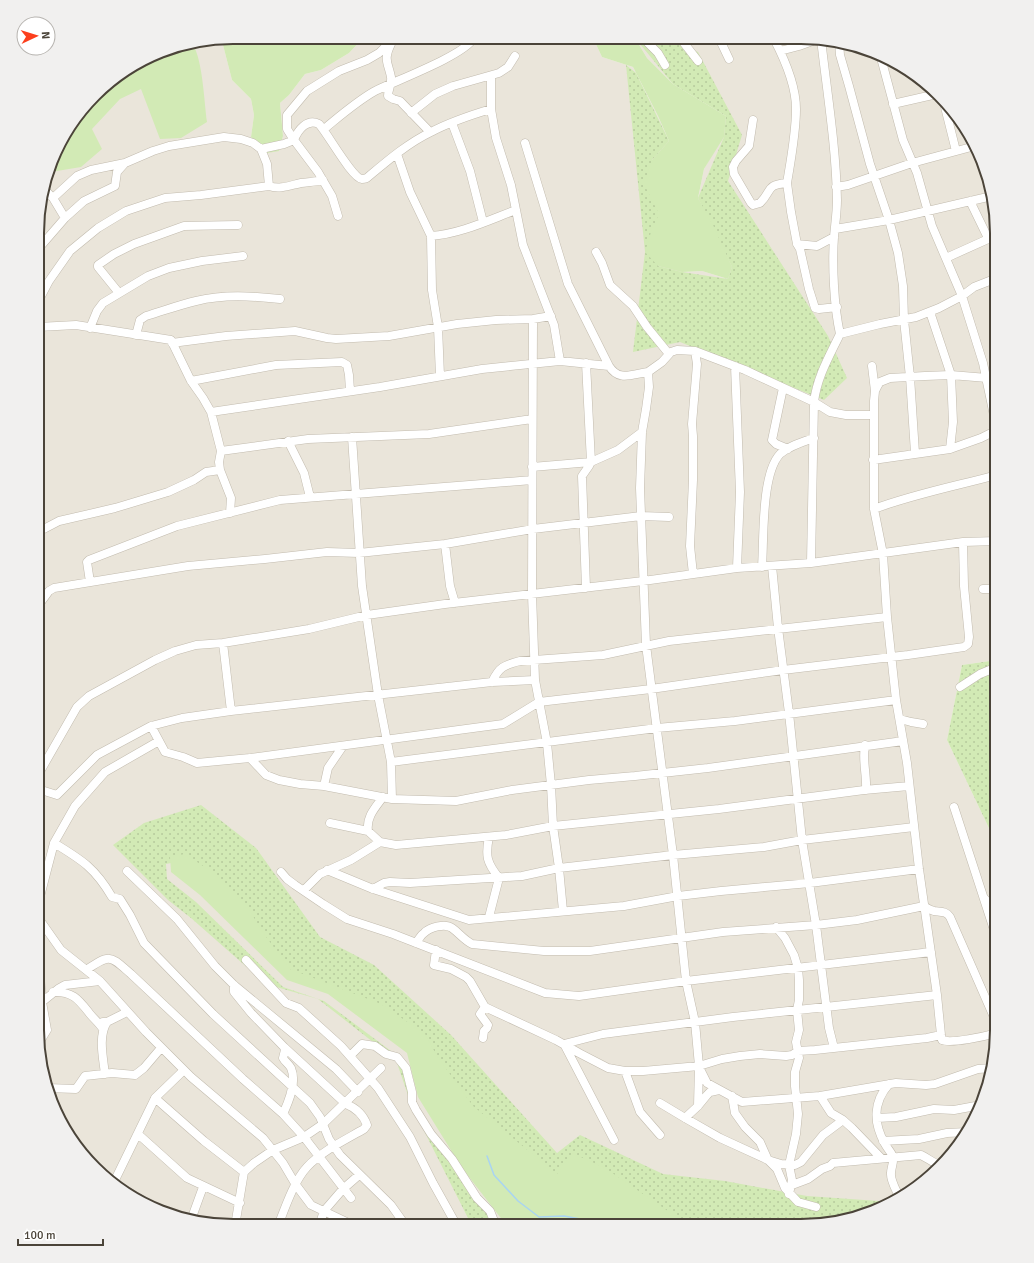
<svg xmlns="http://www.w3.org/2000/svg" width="1034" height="1263" font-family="Signika,sans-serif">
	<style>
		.residential { fill: #eae5da }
		.grass { fill: url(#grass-dots) }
		.garden { fill: #d2eab5 }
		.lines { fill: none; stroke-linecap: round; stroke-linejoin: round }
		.stream { stroke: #a9d4f2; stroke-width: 1.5 }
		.minor-casing { stroke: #c2bbae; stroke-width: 9 }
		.minor { stroke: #fff; stroke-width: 8 }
		.rim { fill: none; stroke: #4b4439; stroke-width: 2 }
	</style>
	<defs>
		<pattern id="grass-dots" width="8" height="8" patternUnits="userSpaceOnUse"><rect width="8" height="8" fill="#d2eab5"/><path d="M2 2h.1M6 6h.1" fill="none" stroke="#b6ca9c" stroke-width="1.8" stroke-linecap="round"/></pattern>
	</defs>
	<rect width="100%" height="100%" fill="#f6f3ec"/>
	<path class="residential" d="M364 37 593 38 602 57 633 67 658 116 669 141 682 272 702 271 728 279 698 198 704 169 713 153 726 116 673 84 647 58 635 38 827 39 876 52 910 70 948 104 971 135 990 182 997 233V660L962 665 947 740 997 845V1043L987 1093 964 1139 939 1169 899 1200 852 1219 813 1226H220L170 1216 124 1193 94 1168 63 1128 44 1081 37 1030 39 207 42 202 41 201 63 135 104 86 170 47 223 39V45L232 80 251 99 254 115 251 137 279 151 283 136 280 103 289 95 305 74 321 70 349 53Z"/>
	<path class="grass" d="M635 38H664L698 52 742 135 728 181 828 336 847 378 824 400 680 342 633 352 645 252 626 65 636 73 669 141 652 160 659 214 658 266 682 272 728 279 732 267 698 198 724 137 726 116 673 84Z
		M997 660V845L947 740 962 665Z
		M201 805 256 848 320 937 374 965 451 1035 557 1153 580 1135 663 1174 725 1181 807 1196 893 1202 852 1219 813 1226H675L554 1181 511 1147 377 1011 286 975 181 861 166 864 167 879 196 902 283 987 324 1001 403 1060 415 1104 498 1226H472L412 1107 396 1060 318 999 266 984 191 918 168 900 113 845 144 823Z"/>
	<path class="garden" d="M233 37H364L349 53 321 70 305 74 289 95 280 103 283 136 279 151 267 153 251 137 254 115 251 99 232 80 223 45V39Z
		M593 38H635L647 58 673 84 726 116 724 137 704 169 698 198 713 225 732 267 728 279 702 271 682 272 658 266 645 252 651 232 659 214 644 184 652 160 669 141 658 116 633 67 602 57Z
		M193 44C203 63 204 100 207 122L181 138 160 139 141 89 120 99 92 129 102 149 81 167 51 172 63 135 104 86 170 47Z
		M185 854 215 874 248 907 261 930 290 969 381 1004 425 1034 437 1056 473 1106 557 1174 572 1153 605 1168 681 1220 696 1226H510L500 1217 462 1168 418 1097 407 1053 328 994 287 980 200 895 171 872 170 857Z"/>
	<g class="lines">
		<path class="stream" d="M487 1156 494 1175 518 1201 539 1217 564 1216 607 1224 630 1226"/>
		<g class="minor-casing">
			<path id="minor" d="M643 38 658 53 665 65
				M680 38 698 61
				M719 38 729 59
				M774 39C785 60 796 85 796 109 796 133 791 159 787 183
				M821 39C827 92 836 146 837 200 837 212 835 225 834 237 832 265 834 307 840 334L880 324 916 317 939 308 962 296 974 287 997 278
				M839 42 840 55 849 86 870 164 889 220 898 253 903 286 904 320 910 377 915 453
				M391 44C383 60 388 62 391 77 392 84 388 89 388 96L393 99 400 101 430 132
				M780 51 799 46 818 39
				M880 54 903 140 917 173 932 226 962 296 983 363 997 430
				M491 76V109L496 138 511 185 523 245 554 325 560 361
				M943 99 956 151
				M893 104 937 94
				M411 113 435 94 453 86 499 73 508 67 515 56
				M753 120 749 146 736 161 733 167 734 174 751 203 753 205 760 203C773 190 765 185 787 183L791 212 797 244 817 246 834 237
				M452 123 470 171 483 222
				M324 129C340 116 357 101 375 91 397 80 463 56 474 38
				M525 143 568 284 609 366
				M261 149 284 144 294 140 287 129V115L307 91 339 71 367 60 379 53 395 37
				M397 154 410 192 431 236 432 290 438 327 440 376
				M836 187 848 185 912 163 975 146
				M45 190 53 198 65 218
				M53 198 77 176 91 170 125 163 153 151 169 146 224 137 241 139 253 143 261 149 267 164 269 186C280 190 291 185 301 183 308 182 315 182 323 180
				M970 201 988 238
				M338 216 332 196 318 172 294 140C298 130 307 118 319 124 328 134 352 178 362 179 364 179 367 178 368 177 387 161 408 143 431 132 450 122 471 115 491 109
				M835 229 889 220 992 196
				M431 236C460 234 489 220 516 210
				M797 244 800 249 809 289 815 308 819 309 837 307
				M39 248 65 218 84 201 115 186 117 172 125 163
				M596 252 602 263 610 285 633 306 647 327 669 354
				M946 258 997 235
				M119 293 98 267V265L114 254 134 244 184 226 238 225
				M39 309V300L49 281 70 251 98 228 126 211 165 198 201 195 269 186
				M930 312 951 375 953 422 950 449
				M533 319 532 594 535 680 547 743 551 785 553 826 559 868 563 911
				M38 327 76 325 171 340 191 381 203 398 211 412 221 451 219 462 220 470 231 498 230 513
				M90 328 97 311 103 303 148 276 169 268 202 261 243 256
				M136 335 140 320 146 316C163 311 179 305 196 301 224 294 252 296 280 299
				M172 343 226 336 295 331 327 338 336 339 389 336 457 324 496 320 533 319 551 316
				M735 366 740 492 737 568
				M872 366 875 391
				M191 381 276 365 342 362 347 365 349 375 350 391
				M783 388 772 440 776 444 788 449
				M211 412 380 387 482 369 560 361 609 366C619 382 632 374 648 372
				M352 437 362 586 378 695 391 762 392 799
				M288 441 304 473 310 497
				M221 451 308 439 429 434 532 419
				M873 460 950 449 981 438 997 430
				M532 467 591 462 618 450 642 432
				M874 509C914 494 956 486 997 475
				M38 532 59 521 115 508 168 492 194 480 206 472 220 470
				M445 544 450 586 455 603
				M811 563 814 402C817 377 829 357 840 334
				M772 566 778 628 789 713 802 840 816 925 829 1028 834 1048
				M762 567C764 540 761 474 780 454 789 446 802 442 814 438
				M693 574 690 546 693 480V436L692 424 697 364 695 351
				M90 582 87 562 89 560 177 526 280 500 532 480
				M586 588 582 476 589 466 591 462 586 363
				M983 589H997
				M38 606 49 591 54 588 188 566 265 559 327 552 359 553 445 544 533 529 641 516 669 517
				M223 643 231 711
				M492 682C499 667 504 665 520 661L603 655 669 641 887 617
				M960 687 980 674 997 667
				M900 719 911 722 923 724
				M151 726 165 752 183 757 197 763 250 758 503 724 539 702 651 689 783 670 908 655 964 647 968 644 969 637 964 586 963 542
				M865 745C862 760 867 775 866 790
				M250 758 266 775 279 780 300 784 324 786 392 799 456 801 512 790 589 780 635 776 708 768 903 741
				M391 762 657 728 735 721 896 700
				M38 775 77 707 89 696 155 660 175 651 196 645 223 643 309 629 367 615 445 604 643 581 737 568 811 563 963 542 997 541
				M324 786 328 768 343 746
				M38 789 57 795 97 755 151 726 182 718 231 711 492 682 535 680
				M954 807 997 939
				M330 823 368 831 380 842 396 845 506 835 553 826 719 809 864 790 909 786
				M368 831C366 817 375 808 383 797
				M489 837C485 856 487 863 499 878L489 917
				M54 843C82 860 95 868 112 897L120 899 130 915 144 943 213 1014 310 1103 320 1117 329 1139 340 1155 391 1205 406 1226
				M327 870 373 889 469 920 624 906 678 896 721 891 810 883 919 869
				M127 871 177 919 215 966 234 985 336 1069 358 1092
				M281 872 287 879 295 885 323 904 347 919 393 934 545 993 579 996 686 981 931 952
				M373 889 384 883 390 882 410 883 522 876 559 868 673 855 764 847 802 840 914 827
				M304 890 320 874 351 860 380 842
				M984 898 997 912
				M37 908 54 843 75 806 105 772 159 741
				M37 916 61 950 100 981 146 1032 191 1077 263 1138 283 1163 296 1185 311 1205 355 1226
				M776 927 785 938 794 955 798 968 799 980V1000L797 1010 799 1030 796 1042 799 1058 795 1072V1086L798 1114 796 1134 789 1165 792 1180 789 1194
				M37 934 42 1002 47 1030 39 1043
				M416 943C419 939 421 935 424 933 430 927 445 923 452 928 459 933 464 940 472 944L544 951H590L723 932 816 925 857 920 924 906C927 908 930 910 934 911 941 912 946 911 950 917L997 1024
				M436 950 434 965 451 969 466 977 470 981 485 1007 556 1040 579 1053 608 1068 625 1071H643L699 1066 722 1059 740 1056 760 1054 786 1056 792 1055 798 1051 815 1050 927 1038 941 1035
				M246 960 286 1003 299 1008 341 1046 378 1088 410 1137 433 1183 457 1226
				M86 970C111 953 110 956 131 974L243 1079 283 1114 304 1137 351 1198
				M234 985V992L251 1013 284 1047 285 1050 283 1058C285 1062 289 1064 291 1068 297 1082 289 1101 283 1114
				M53 992C73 991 79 1000 90 1014 94 1019 99 1023 103 1029
				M37 1006 58 989 65 985 100 981
				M103 1022H107L127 1012
				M37 1023 47 1030
				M997 1033C986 1036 951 1044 942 1040L941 1035 937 995 919 869 907 763 896 700 887 617 883 554 874 509V401L875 391 878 385 880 382 890 378 925 376 951 375 987 378 997 377
				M483 1038 484 1031 487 1028 488 1025 480 1014 485 1007
				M350 1056 362 1044 375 1046 386 1054 397 1057 406 1068 412 1092V1102L416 1110 431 1134 452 1159 477 1198 490 1211 496 1226
				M700 1069 707 1083 742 1102 820 1096 831 1113 843 1120 852 1128 881 1158
				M625 1071 640 1112 660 1135
				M105 1074C103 1057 98 1036 107 1022
				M889 1084C873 1102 873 1123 885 1144 887 1148 892 1153 893 1157 894 1162 891 1168 891 1173 890 1181 897 1191 900 1199
				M47 1088 76 1089 85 1076 112 1073 135 1075 144 1068 161 1048
				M732 1096 735 1113 745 1127 760 1142 768 1160 777 1169 785 1188 798 1202 816 1207
				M820 1096 896 1083 926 1085 935 1084 978 1069 992 1068
				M155 1098 204 1141 244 1172
				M660 1103 685 1118 720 1138 768 1160 781 1164 795 1165 801 1162 823 1135 843 1120
				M698 1106 699 1066 695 1022 686 981 673 855 646 645 640 488 642 432 646 409 649 387 648 372 662 362 671 352 677 350 695 351 745 370 814 402 830 412 846 415H873
				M685 1118 698 1106 707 1095 710 1092 719 1090
				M877 1118 896 1117 934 1109 954 1110 981 1105
				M138 1134 187 1178 240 1203
				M614 1140 564 1044 603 1034 733 1017 937 995
				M883 1141 919 1139 947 1133 967 1132
				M106 1178 153 1207
				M114 1182 155 1098 184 1070
				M792 1185 808 1179 822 1169 830 1166 833 1163 921 1155C928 1158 934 1164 942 1166
				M191 1220 203 1187
				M235 1226 244 1172 254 1163 273 1150 304 1137 323 1124 381 1068
				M278 1226C285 1208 294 1181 307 1167 322 1151 345 1140 364 1129L367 1125C363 1114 356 1108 346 1104L284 1047
				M319 1226 324 1211 343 1189 359 1175"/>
		</g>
		<use href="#minor" class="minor"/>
	</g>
	<path d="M0 0H1034V1263H0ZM233 44H801A189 189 0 0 1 990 233V1030A189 189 0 0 1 801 1219H233A189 189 0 0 1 44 1030V233A189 189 0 0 1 233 44Z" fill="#f1f0ef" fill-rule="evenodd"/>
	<path class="rim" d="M233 44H801A189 189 0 0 1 990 233V1030A189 189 0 0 1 801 1219H233A189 189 0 0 1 44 1030V233A189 189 0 0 1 233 44Z"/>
	<g transform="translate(36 36) rotate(86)"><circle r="19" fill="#ffffff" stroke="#b7b4b0"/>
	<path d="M0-3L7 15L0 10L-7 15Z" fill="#fc3f1d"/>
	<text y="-6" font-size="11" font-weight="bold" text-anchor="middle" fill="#4b4439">N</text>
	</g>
	<path d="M18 1239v6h85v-6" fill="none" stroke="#4b4439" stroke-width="2"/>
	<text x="24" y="1239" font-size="12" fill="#4b4439" stroke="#ffffff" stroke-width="3" paint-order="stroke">100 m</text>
</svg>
